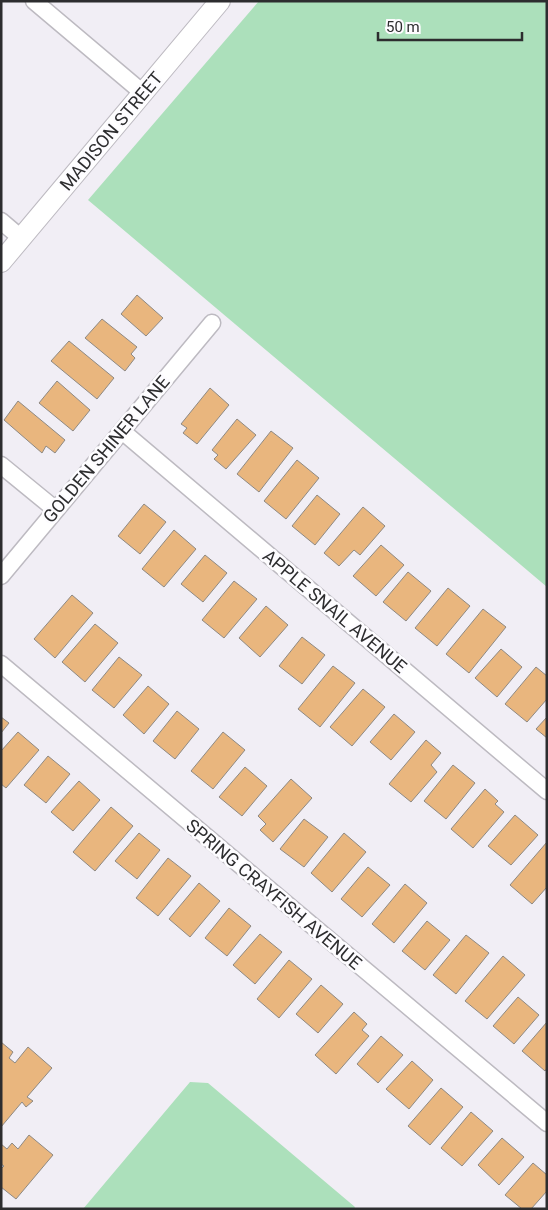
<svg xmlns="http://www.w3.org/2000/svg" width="548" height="1210" font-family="Roboto,sans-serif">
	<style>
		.green { fill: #ace0bb }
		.building { fill: #e9b67e; stroke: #8e8983 }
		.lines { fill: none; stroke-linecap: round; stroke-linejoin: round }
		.minor-casing { stroke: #bdbac1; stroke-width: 19 }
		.tertiary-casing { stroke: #bdbac1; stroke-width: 22 }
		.minor { stroke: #fff; stroke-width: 16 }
		.tertiary { stroke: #fff; stroke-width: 20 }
		.labels { text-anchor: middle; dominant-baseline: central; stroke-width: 5; stroke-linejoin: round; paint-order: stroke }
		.street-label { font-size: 18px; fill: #2d2d2f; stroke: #fdfcff }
	</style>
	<rect width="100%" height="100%" fill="#f1eef5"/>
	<path class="green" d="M259 1H547V587L88 200Z
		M190 1082 208 1083 355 1207 354 1209H83Z"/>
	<path class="building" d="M137 295 163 318 146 336 121 314Z
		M102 319 137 347 131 354 135 358 125 371 85 338Z
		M69 341 114 378 97 399 51 361Z
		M57 381 90 410 73 431 39 403Z
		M210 388 229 405 197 444 183 433 187 428 181 424Z
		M18 401 65 440 55 453 46 446 42 453 4 420Z
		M237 419 256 435 226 469 214 459 218 455 212 450Z
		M271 431 293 448 259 492 237 474Z
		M297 460 319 478 286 519 264 501Z
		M317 495 340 514 315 545 292 526Z
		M144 504 166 522 140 554 118 536Z
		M363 507 385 526 360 555 354 550 339 566 324 553Z
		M174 530 196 549 164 587 142 569Z
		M381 545 404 565 376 596 353 576Z
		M205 555 227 573 203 602 181 584Z
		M408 572 431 591 406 621 383 602Z
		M234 581 257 599 224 638 202 620Z
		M448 588 470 606 437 646 415 628Z
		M72 595 93 613 55 658 34 639Z
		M266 606 288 625 260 657 239 638Z
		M483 609 506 627 469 673 446 654Z
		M95 624 118 643 85 682 62 662Z
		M302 637 325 655 302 684 279 666Z
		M501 649 522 667 497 697 475 678Z
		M119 657 142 675 114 708 92 690Z
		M333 666 355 683 320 727 298 709Z
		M536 667 547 676V699L527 722 505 704Z
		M148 686 169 704 144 734 123 715Z
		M363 689 385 707 352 746 330 727Z
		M177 711 199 729 175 759 153 741Z
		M394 714 415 732 391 760 370 742Z
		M1 717 9 723 1 733Z
		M547 717V738L536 729Z
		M18 732 39 750 6 788 1 784V751Z
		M223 732 245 750 213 789 191 771Z
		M426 740 441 753 431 765 437 772 411 802 389 784Z
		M48 756 70 774 46 803 24 785Z
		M453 765 475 783 446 819 424 801Z
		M245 767 267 786 242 816 219 797Z
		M291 779 312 798 273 842 260 830 266 824 258 816Z
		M79 781 100 800 73 831 51 812Z
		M485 789 498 801 495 804 504 812 473 848 451 829Z
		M111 807 133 826 95 871 73 852Z
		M515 815 538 835 511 865 488 846Z
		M304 819 328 837 304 867 280 849Z
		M139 833 160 850 137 879 115 861Z
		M344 833 366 852 332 892 311 873Z
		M547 842V887L532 904 510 885Z
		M168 858 191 876 158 916 136 898Z
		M368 867 390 885 362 917 341 899Z
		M199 883 220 901 190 937 169 919Z
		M405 884 427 903 394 943 372 924Z
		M229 908 251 926 227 956 205 938Z
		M427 921 450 940 425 970 402 951Z
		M260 934 282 952 255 984 233 965Z
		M466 935 489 953 456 994 433 975Z
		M503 956 525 975 487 1019 465 1001Z
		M289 960 312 979 279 1018 257 999Z
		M321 985 343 1004 318 1033 296 1014Z
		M518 997 539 1015 514 1044 493 1026Z
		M354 1012 367 1024 362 1030 369 1036 336 1074 315 1055Z
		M547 1022V1068L545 1071 522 1051Z
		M381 1036 403 1055 378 1083 357 1064Z
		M1 1042 13 1052 9 1058 15 1063 28 1047 52 1068 27 1097 33 1101 26 1107 22 1102 1 1127Z
		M412 1061 433 1080 409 1109 386 1089Z
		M441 1088 463 1107 430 1145 408 1126Z
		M471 1112 493 1131 462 1166 441 1148Z
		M29 1135 53 1155 16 1199 1 1187V1169L4 1166 1 1164V1144L7 1149 12 1143 18 1149Z
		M502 1138 524 1157 499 1185 478 1165Z
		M533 1163 547 1175V1191L531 1209H522L505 1195Z"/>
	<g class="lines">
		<g class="minor-casing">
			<path id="minor" d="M34 1 143 93
				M1 221 21 238
				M122 431 547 791
				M1 465 56 510
				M1 576 212 323
				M1 664 547 1123"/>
		</g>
		<g class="tertiary-casing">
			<path id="tertiary" d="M1 262 220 1"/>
		</g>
		<use href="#minor" class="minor"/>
		<use href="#tertiary" class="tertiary"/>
	</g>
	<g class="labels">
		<g class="street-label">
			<text transform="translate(111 131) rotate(-50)">MADISON STREET</text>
			<text transform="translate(106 449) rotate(-50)">GOLDEN SHINER LANE</text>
			<text transform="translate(335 611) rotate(40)">APPLE SNAIL AVENUE</text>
			<text transform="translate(274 894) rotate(40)">SPRING CRAYFISH AVENUE</text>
		</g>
	</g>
	<rect width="548" height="1210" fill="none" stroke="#2d2d2f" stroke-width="5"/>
	<path d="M378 32v8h144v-8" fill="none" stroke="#2d2d2f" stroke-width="2.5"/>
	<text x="386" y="32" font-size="15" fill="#2d2d2f" stroke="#fdfcff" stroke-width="4" paint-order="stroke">50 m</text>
</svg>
